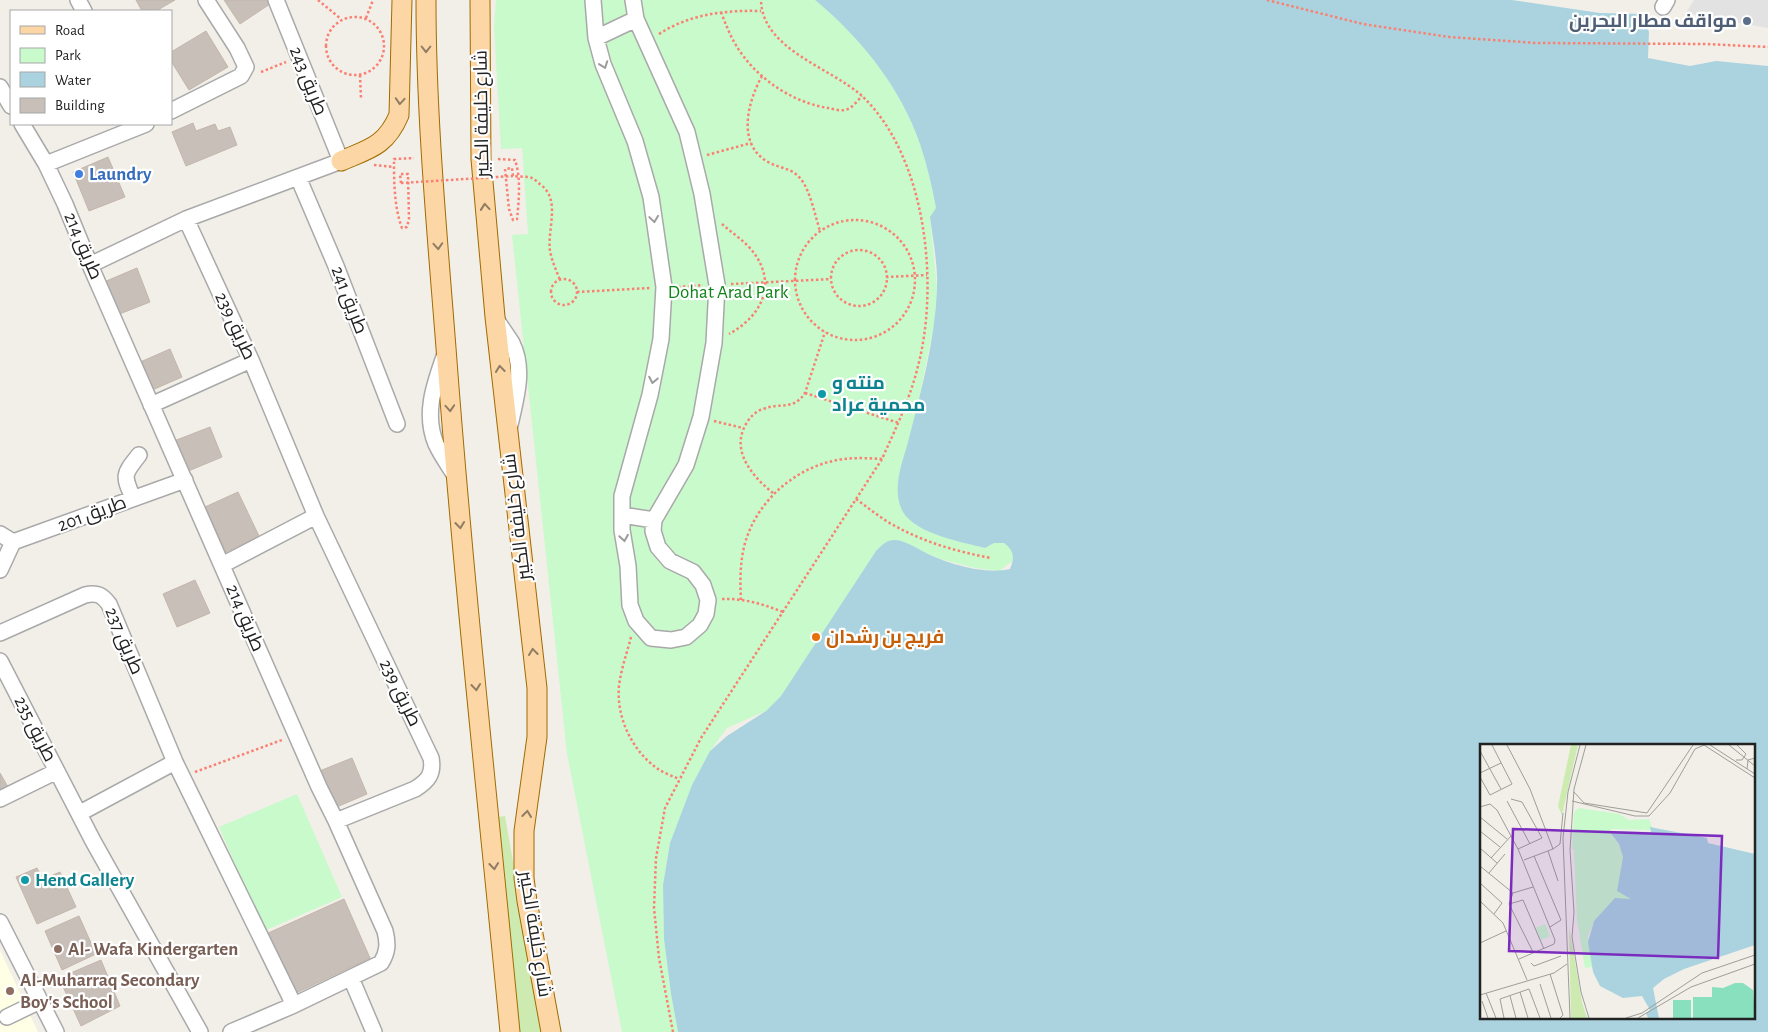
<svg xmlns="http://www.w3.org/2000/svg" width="1768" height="1032" font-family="'Alegreya Sans',Cairo,sans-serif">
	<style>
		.education { fill: #ffffe5 }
		.grass { fill: #cdebb0 }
		.park { fill: #c8facc }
		.parking { fill: #e2e2e2 }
		.water { fill: #aad3df; fill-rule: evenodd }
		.building { fill: #c7bfb8; stroke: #c4b6ab }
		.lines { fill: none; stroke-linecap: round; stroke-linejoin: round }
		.minor-casing { stroke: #a9a9a9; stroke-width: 18 }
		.major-casing { stroke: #a06b00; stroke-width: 21 }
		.path { stroke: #fa8072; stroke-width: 2.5; stroke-dasharray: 2.5 2.5; stroke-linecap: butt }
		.minor { stroke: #fff; stroke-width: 15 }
		.major { stroke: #fcd6a4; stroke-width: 19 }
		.path-bridge { stroke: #fa8072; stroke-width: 2.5; stroke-dasharray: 2.5 2.5; stroke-linecap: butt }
		.oneway { stroke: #8f7c63 }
		.oneway2 { stroke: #9c9c9c }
		.service-dot { fill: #5c6f8a; stroke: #fff; stroke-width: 2 }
		.shop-dot { fill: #3f7fe0; stroke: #fff; stroke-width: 2 }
		.culture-dot { fill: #0f9aa8; stroke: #fff; stroke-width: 2 }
		.food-dot { fill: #e8710a; stroke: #fff; stroke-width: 2 }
		.education-dot { fill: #8d6e63; stroke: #fff; stroke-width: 2 }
		.labels { text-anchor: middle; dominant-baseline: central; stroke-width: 4.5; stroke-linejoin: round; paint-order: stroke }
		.service-label { font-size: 19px; font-weight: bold; fill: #4e5e75; stroke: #fff; text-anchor: end }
		.street-label { font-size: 19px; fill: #222; stroke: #fff }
		.shop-label { font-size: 19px; font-weight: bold; fill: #366cbe; stroke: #fff; text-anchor: start }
		.park-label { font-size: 19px; fill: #0c8416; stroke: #fff }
		.culture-label { font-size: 19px; font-weight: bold; fill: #0d838f; stroke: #fff; text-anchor: start }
		.food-label { font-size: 19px; font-weight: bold; fill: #c56008; stroke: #fff; text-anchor: start }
		.education-label { font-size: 19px; font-weight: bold; fill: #785e54; stroke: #fff; text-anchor: start }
		.inset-road { fill: none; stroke: #9f9d99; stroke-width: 1 }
		.view { fill: #7b2cbf; fill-opacity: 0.15; stroke: #7b2cbf; stroke-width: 2.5 }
		.inset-edge { fill: none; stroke: #222; stroke-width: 2.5 }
	</style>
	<rect width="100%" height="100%" fill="#f2efe9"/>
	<path class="education" d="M0 950 38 1032H0Z"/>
	<path class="grass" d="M505 816 543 1032H517L498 817Z"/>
	<path class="park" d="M496 0H815C861 37 901 88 920 144 927 165 932 186 936 208L930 217 937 287 935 320 916 414 900 474 904 513 916 525 944 537 985 548 994 543 1004 542 1012 549 1014 560 999 571 975 568 940 559 896 540 781 696 766 711 727 728 710 751 692 785 670 843 663 885 664 939 671 994 678 1032H622L567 754 512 235 528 234 522 148 501 149 494 26Z
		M297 794 342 897 264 931 219 827Z"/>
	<path class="parking" d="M1694 0H1768V28L1686 13Z"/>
	<path class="water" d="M815 0H1512L1600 13 1642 14 1649 32 1648 58 1690 66 1716 61 1768 66V1032H678L671 994 664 939 663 885 670 843 692 785 710 751 727 736 766 711 781 696 876 551C882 545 887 539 896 540 904 540 920 550 928 554 949 564 986 575 1010 569 1015 557 1014 551 1004 543H994L985 548C962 542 916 534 903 512 891 490 902 464 908 442 921 392 935 340 937 289 938 265 933 240 930 217L936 208C932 186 927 165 920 144 901 88 861 38 815 0ZM1482 746H1754V1018H1482Z"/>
	<path class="building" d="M136 0H175L156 11H142Z
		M224 0H269L270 4 240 24Z
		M206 31 228 67 189 90 171 61V52Z
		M193 123 196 131 215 124 218 131 230 127 237 145 186 166 172 132Z
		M108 157 125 197 89 211 73 172Z
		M137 268 150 302 117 315 104 282Z
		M170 349 182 377 150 391 138 363Z
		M210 427 222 457 186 472 174 441Z
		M238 492 259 536 226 552 205 507Z
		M195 580 210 613 177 627 163 594Z
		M352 758 367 794 332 809 317 772Z
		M0 773 8 787 0 792Z
		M37 868 43 879 60 872 76 907 37 924 16 877Z
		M344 899 370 958 296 993 266 934Z
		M79 916 96 954 62 970 45 931Z
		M101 960 120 1006 81 1026 59 978Z"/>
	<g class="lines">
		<g class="minor-casing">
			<path id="minor" d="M78 0 84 11
				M593 0 596 38 603 64 635 141 651 197 664 287 661 339 650 395 622 496V530L628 566 630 605 636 621 651 638 671 640 686 637 700 625 706 614 708 600 703 585 693 572 670 561 658 547 653 531 654 520 686 465 701 417 714 343 717 285 702 194 687 132 636 19 633 0
				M1663 7 1667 0
				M596 38 636 19
				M0 87 11 106
				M171 111 241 76 246 67 237 48 206 0
				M22 124 46 164 65 204 90 265 319 787 336 821 385 931C388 943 388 952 381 963L294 1005 231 1032
				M46 164 146 124
				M298 177 336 266 397 424
				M186 219 251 360 316 516 431 758C434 774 428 781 415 789L336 821
				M90 265 186 219 341 161 276 0
				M496 319C501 327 507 335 512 343 525 369 516 398 510 425
				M445 354C435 383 423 413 436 444 441 455 449 466 456 477
				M151 405 251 360
				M133 498C123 475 123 475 139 455
				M622 515 654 520
				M0 534 13 542
				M13 542 185 480
				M222 565 316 516
				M0 570 13 542
				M0 633 85 595C97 592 102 595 109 604L175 762 294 1005
				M0 661 93 841 200 1032
				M0 799 57 771
				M80 813 175 762
				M0 922 56 1032
				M351 978 374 1032
				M7 1017 40 1001"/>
		</g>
		<g class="major-casing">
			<path id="major" d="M426 0C426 116 437 232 446 348 463 576 488 804 510 1032
				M480 0 481 159 495 317 537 688V737L524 831V878L527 901 551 1032
				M341 161C369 149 386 146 399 115L402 0"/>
		</g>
		<path class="path" d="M318 0 341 19
			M1267 0 1363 24 1449 37 1537 43 1707 44 1768 47
			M721 12C727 28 733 43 744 57 764 83 796 103 828 108 834 109 841 112 848 109 853 107 858 100 862 96
			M326 46a29 29 0 1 1 58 0a29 29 0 1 1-58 0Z
			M366 18 373 0
			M659 34C690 14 725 10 761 11
			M261 72 286 62
			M360 75 361 98
			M762 76C748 101 736 144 768 162 779 168 791 168 799 177 810 188 815 216 820 231
			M707 155 751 143
			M498 159 515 160C521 177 519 201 517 219L513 220 509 209 505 169 512 168 513 176C518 177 526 176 532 178 535 179 538 183 541 185 561 200 547 229 550 251 552 261 556 270 560 280
			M374 165 394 167
			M401 183 400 174H408L409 219 407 227 402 228C394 207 394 181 394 159L414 158
			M795 280a60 60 0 1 1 120 0a60 60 0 1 1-120 0Z
			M722 224C732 233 746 242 754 253 778 286 760 317 729 334
			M831 278a28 28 0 1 1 56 0a28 28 0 1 1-56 0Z
			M886 277 927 275
			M551 292a13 13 0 1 1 26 0a13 13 0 1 1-26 0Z
			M731 284 831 279
			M678 287 703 285
			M577 292 650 288
			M805 393 899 423
			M714 421 743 428
			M773 493C753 477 730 451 746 424 750 417 756 411 763 409 781 402 793 411 805 393L825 332
			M856 499C867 507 877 515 888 522 920 541 954 551 991 558
			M722 599C743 598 763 604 783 612
			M741 600C740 582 740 564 744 547 754 505 791 470 833 461 848 457 866 458 882 459
			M631 637C627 653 621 669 619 686 616 717 632 751 658 769 664 773 672 776 679 779
			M195 772 282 740
			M673 1032 659 958 654 908 656 858 665 808 701 738 882 459C895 430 909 401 917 370 940 287 927 156 861 95 829 67 762 49 761 0"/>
		<use href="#minor" class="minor"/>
		<use href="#major" class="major"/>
		<path class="path-bridge" d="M401 183 513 176"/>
	</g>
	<defs><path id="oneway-chevron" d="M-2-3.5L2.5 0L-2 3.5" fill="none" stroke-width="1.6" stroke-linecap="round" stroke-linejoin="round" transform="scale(1.25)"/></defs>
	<g class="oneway">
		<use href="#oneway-chevron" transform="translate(426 49) rotate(90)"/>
		<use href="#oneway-chevron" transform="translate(400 101) rotate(94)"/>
		<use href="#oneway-chevron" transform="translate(485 207) rotate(-95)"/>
		<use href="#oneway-chevron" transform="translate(438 246) rotate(86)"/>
		<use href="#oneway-chevron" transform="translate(500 369) rotate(-96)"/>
		<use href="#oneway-chevron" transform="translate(450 408) rotate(86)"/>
		<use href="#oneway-chevron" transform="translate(460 525) rotate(84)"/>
		<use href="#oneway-chevron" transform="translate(533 652) rotate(-97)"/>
		<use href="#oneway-chevron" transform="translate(476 687) rotate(84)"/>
		<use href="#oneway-chevron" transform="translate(527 814) rotate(-83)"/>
		<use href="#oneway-chevron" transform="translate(494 866) rotate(84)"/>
	</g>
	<g class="oneway2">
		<use href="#oneway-chevron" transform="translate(604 65) rotate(70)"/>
		<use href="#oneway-chevron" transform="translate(654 219) rotate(82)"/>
		<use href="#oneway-chevron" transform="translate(653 380) rotate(101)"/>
		<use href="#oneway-chevron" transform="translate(624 538) rotate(81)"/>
	</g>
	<circle class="service-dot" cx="1747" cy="21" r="5"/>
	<circle class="shop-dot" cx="79" cy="174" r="5"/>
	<g class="culture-dot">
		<circle cx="822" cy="394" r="5"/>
		<circle cx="25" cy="880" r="5"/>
	</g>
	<circle class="food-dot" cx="816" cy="637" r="5"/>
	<g class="education-dot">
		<circle cx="58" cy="949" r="5"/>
		<circle cx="10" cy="991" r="5"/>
	</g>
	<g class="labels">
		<g class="service-label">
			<text x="1737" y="21">مواقف مطار البحرين</text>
		</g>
		<g class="street-label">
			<text transform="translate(308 81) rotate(68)">طريق 243</text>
			<text transform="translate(482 114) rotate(-91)">شارع خليفة الكبير</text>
			<text transform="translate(83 246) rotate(67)">طريق 214</text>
			<text transform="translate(349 300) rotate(69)">طريق 241</text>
			<text transform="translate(235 326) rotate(65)">طريق 239</text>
			<text transform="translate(92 514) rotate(-20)">طريق 201</text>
			<text transform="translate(517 517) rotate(-97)">شارع خليفة الكبير</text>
			<text transform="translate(245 618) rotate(67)">طريق 214</text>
			<text transform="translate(124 641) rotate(67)">طريق 237</text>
			<text transform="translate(400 693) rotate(64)">طريق 239</text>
			<text transform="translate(35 729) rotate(63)">طريق 235</text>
			<text transform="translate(535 934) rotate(81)">شارع خليفة الكبير</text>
		</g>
		<g class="shop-label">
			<text x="89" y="174">Laundry</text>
		</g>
		<g class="park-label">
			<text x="728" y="292">Dohat Arad Park</text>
		</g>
		<g class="culture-label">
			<text x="832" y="383">منته و<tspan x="832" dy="22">محمية عراد</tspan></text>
			<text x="35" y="880">Hend Gallery</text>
		</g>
		<g class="food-label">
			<text x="826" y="637">فريج بن رشدان</text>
		</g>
		<g class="education-label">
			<text x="68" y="949">Al- Wafa Kindergarten</text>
			<text x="20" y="980">Al-Muharraq Secondary<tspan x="20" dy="22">Boy's School</tspan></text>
		</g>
	</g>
	<g transform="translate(1480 744)">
		<rect width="275" height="275" fill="#f2efe9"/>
		<path d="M91 1H98L82 71 78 62ZM89 183 102 258 107 274H91Z" fill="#cdebb0"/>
		<path d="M99 64 139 70 149 76 169 75 173 86 132 85 129 88 139 100 143 113 138 145 151 155H142L114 177 108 192 112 223 105 224 97 176 94 105H92L94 68ZM65 180 70 192 61 196 56 184Z" fill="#c8facc"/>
		<path d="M255 239H263L273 246 275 274H213V253H232V243L243 244ZM193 256H211V274H193Z" fill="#88e0be"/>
		<path d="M170 83 227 94 228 99 275 110V201L204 225 184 235 173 244 179 274H168L166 269 170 266 162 252 143 254 120 242 113 228 108 198 114 177 135 154 151 155 137 147 143 113 139 100 129 87 171 88Z" fill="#aad3df"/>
		<path class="inset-road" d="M27 1 50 45 73 105 44 116M106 1 94 45 90 106 94 168 92 193 101 248 109 274M224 1 275 34M230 1 275 30M249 1 275 22M0 7 21 45M256 16H262L266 10 257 1M267 25 268 16 275 14M0 29 21 19M0 33 10 51 32 40 12 1M94 48 104 59 167 69 213 1M31 55 42 58 62 94 38 105M27 57 50 100M92 57 155 72H169L190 49 215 5 224 1M0 63 10 60 17 66 38 105 75 196 74 200 39 215M0 73 27 95M0 87 20 103M0 104 17 119M73 105 80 100 83 69M68 107 78 137M54 112 81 176 70 183M11 114 31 92M0 122 33 149M9 129 25 110M0 139 22 159 14 170M33 149 29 160 53 208M33 149 53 143M0 157 23 179 47 236M29 160 43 156 64 205M0 199 26 187M51 219 54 222 81 212M70 230 83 271 80 274M60 240 71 274M40 248 48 274M6 249 16 274M0 251 74 229 87 220M30 252 36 274M2 257 8 274M24 274 20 255 49 245 60 274M90 274 83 94 88 48 100 1M146 274 162 269 222 229 275 211M158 274 211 243 275 220"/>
		<path class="view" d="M33 85 242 92 238 214 29 207Z"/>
		<rect width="275" height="275" class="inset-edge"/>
	</g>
	<rect x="10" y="10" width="162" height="115" fill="#ffffff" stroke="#a7a7a7"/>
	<rect x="20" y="26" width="25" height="8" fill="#fcd6a4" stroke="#a7a7a7"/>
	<text x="55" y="35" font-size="15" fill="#222222">Road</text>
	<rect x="20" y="48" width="25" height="15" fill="#c8facc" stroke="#a7a7a7"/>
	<text x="55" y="60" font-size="15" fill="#222222">Park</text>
	<rect x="20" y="72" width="25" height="15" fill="#aad3df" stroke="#a7a7a7"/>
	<text x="55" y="85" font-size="15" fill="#222222">Water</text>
	<rect x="20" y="98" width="25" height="15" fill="#c7bfb8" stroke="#a7a7a7"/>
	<text x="55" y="110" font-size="15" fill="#222222">Building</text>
</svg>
